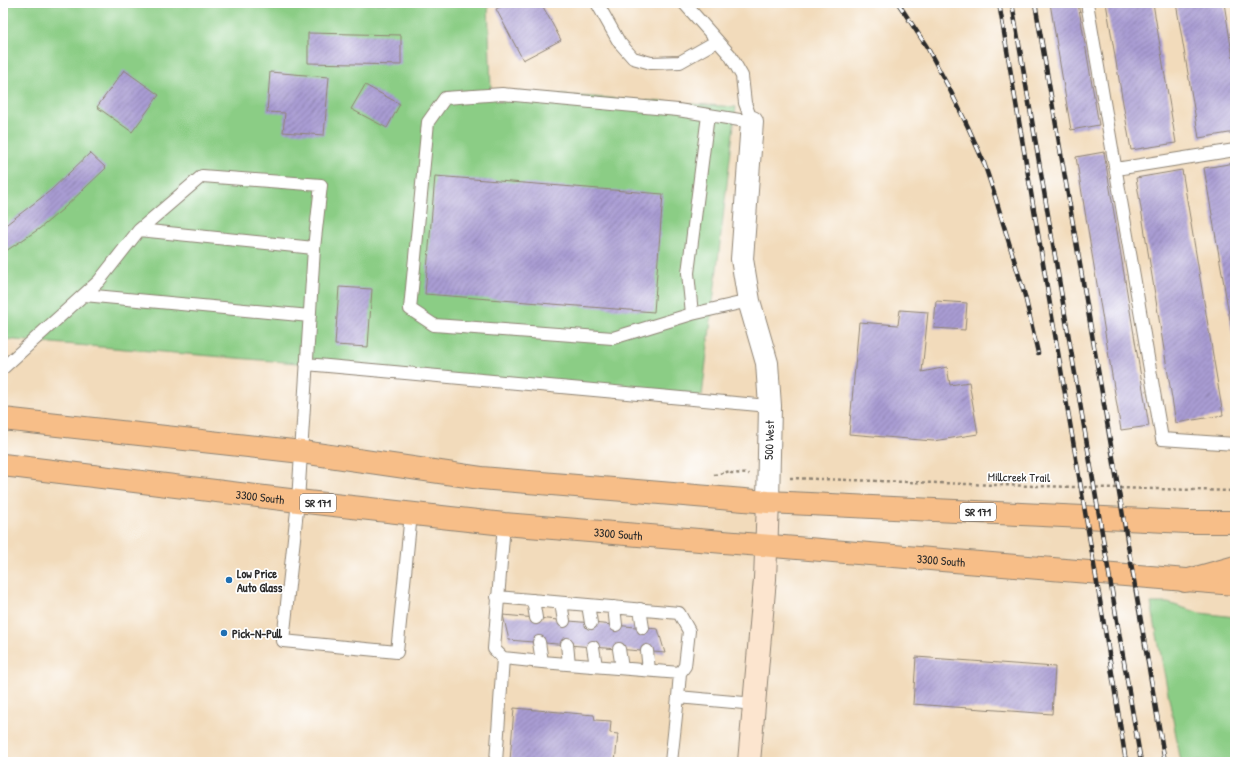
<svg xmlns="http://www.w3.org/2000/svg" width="1238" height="765" font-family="'Patrick Hand',sans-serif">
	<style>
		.grass { fill: #8bcd85; stroke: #5b7c58 }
		.building { fill: url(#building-hatch) }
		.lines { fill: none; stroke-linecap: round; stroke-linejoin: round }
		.lane-casing { stroke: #8e8373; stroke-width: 14 }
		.street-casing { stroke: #8e8373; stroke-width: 24 }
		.secondary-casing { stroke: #8e8373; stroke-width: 24 }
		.primary-casing { stroke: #8e8373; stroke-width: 24 }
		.highway-casing { stroke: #8e8373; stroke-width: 24 }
		.path { stroke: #8e8373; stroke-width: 2.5; stroke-dasharray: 3 3; stroke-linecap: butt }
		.lane { stroke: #fff; stroke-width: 12 }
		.street { stroke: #fff; stroke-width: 22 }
		.secondary { stroke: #fce5cf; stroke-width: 22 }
		.primary { stroke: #f7be88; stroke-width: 22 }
		.highway { stroke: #f7be88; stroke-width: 22 }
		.rail-casing { stroke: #2b2b2b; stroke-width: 4.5 }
		.rail { stroke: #fff; stroke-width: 3; stroke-dasharray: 9; stroke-linecap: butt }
		.poi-dot { fill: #1f6fb2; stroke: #fff; stroke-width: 1.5 }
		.labels { text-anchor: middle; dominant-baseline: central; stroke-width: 3.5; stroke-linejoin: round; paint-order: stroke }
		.shield { fill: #fff; stroke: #6b6b6b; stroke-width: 1 }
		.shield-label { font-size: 11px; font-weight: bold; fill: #2b2b2b }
		.street-label { font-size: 12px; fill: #2b2b2b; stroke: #fff }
		.poi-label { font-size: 12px; font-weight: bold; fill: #2b2b2b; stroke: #fff; text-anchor: start }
	</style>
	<defs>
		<pattern id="building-hatch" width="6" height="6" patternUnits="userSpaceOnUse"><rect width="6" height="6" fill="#a99cd3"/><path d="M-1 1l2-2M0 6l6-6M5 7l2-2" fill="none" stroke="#8a7fab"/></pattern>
	</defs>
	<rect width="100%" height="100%" fill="#fff"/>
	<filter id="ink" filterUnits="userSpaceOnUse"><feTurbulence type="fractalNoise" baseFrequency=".025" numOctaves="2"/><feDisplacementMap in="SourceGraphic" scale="8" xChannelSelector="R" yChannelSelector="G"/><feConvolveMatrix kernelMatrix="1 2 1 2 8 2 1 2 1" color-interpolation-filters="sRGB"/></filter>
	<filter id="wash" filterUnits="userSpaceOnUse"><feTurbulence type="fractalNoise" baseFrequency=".012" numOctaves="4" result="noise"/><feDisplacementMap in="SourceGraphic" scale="16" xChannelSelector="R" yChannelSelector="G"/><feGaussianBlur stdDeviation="0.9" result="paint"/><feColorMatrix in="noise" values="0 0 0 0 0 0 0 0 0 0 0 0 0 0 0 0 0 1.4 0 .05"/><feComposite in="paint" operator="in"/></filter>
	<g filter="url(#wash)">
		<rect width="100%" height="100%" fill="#f2dbbb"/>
		<path class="grass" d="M3 3H488L491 90 736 107 702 396 3 339Z
			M1151 603H1168L1200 613 1235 617V762H1181Z"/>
		<g id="blocks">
			<path class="building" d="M508 3H541L561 40 523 60 496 9Z
				M1050 3H1078L1099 125 1071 130Z
				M1106 3H1153L1176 143 1131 150Z
				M1176 3H1224L1235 71V132L1199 138Z
				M308 33 401 35V65L308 63Z
				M124 70 159 95 132 132 97 107Z
				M270 72 329 77 324 135 283 132 285 113 267 112Z
				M365 85 400 104 387 128 351 109Z
				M1104 152 1149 426 1121 430 1076 157Z
				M90 153 106 168 63 209 39 229 3 253V227L50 191Z
				M1235 163V343H1234L1204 168Z
				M1182 170 1223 415 1176 423 1136 178Z
				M435 176 663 194 654 312 425 294Z
				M339 287 372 289 368 347 335 345Z
				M936 301 967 303 965 330 934 328Z
				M900 310 928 312 922 372 947 367 950 385 969 382 978 434 933 441 849 434 859 322 898 325Z
				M503 615 658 629 665 653 509 640Z
				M916 657 1055 667 1052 714 913 704Z
				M514 708 594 715 595 720 611 721 610 733 618 734 615 762 587 760V762L510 761Z"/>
		</g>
	</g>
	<g filter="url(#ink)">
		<use href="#blocks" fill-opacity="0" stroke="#8e8373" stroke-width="1"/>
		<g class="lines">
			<g class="lane-casing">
				<path id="lane" d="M597 3 619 42 633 58 651 63 680 62 717 41
					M684 3 730 55 742 76 745 103 752 122 678 110 502 94 445 98 428 122 410 309 434 325 613 338 692 314 749 301
					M1087 3 1162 439 1235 444
					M1116 169 1235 150
					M139 230 202 176 321 185 314 248
					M84 295 310 316
					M692 314 688 273 708 115
					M306 364 770 406
					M3 368 99 281 139 230 314 248 298 501 283 641 397 652 411 514
					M504 524 494 649 503 658 542 662 680 673 678 697 755 704
					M497 597 679 613 689 631 685 666 680 673
					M533 600 536 618
					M561 603 564 621
					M588 605 591 623
					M614 607 616 625
					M640 609 643 628
					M539 642 542 662
					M567 644 569 664
					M593 647 596 666
					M619 649 622 668
					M647 651 649 670
					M496 762 503 658
					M671 762 678 697"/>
			</g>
			<g class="street-casing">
				<path id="street" d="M752 122 742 259 749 301 767 363 770 406 768 502"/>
			</g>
			<g class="secondary-casing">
				<path id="secondary" d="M749 762 765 579 768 502"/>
			</g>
			<g class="primary-casing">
				<g id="primary">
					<path d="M3 419 302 452 481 478 768 502 1187 522H1235"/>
					<path id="s1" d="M3 465 298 501 504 524 1235 584"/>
				</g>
			</g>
			<g class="highway-casing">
				<path id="highway" d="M1185 581 1235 567"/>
			</g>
			<path class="path" d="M714 475 723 473 730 471 731 473 749 474
				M790 478 997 485 1235 491"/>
			<use href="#lane" class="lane"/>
			<use href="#street" class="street"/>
			<use href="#secondary" class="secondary"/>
			<use href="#primary" class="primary"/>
			<use href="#highway" class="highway"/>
			<g class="rail-casing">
				<path id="rail" d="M898 3 927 47 950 90 968 127 984 163 994 193 1025 296 1038 353
					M999 3 1108 648 1126 762
					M1012 3 1141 762
					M1035 3C1078 256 1123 509 1165 762"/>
			</g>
			<use href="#rail" class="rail"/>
		</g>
	</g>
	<g class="poi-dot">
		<circle cx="229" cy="580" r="4"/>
		<circle cx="224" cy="633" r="4"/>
	</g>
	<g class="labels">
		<g class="shield">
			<rect x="300" y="494" width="36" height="18" rx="3"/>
			<rect x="960" y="503" width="36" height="18" rx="3"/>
		</g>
		<g class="shield-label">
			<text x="318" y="503">SR 171</text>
			<text x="978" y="512">SR 171</text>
		</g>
		<g class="street-label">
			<text transform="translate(769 440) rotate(-88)">500 West</text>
			<text transform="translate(1019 477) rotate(1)">Millcreek Trail</text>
			<text stroke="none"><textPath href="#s1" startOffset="259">3300 South</textPath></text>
			<text stroke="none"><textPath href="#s1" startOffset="619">3300 South</textPath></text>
			<text stroke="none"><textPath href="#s1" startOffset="943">3300 South</textPath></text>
		</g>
		<g class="poi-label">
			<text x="237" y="573">Low Price<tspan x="237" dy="14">Auto Glass</tspan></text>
			<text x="232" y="633">Pick-N-Pull</text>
		</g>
	</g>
	<rect width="1238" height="765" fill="none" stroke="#fff" stroke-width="16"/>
</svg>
